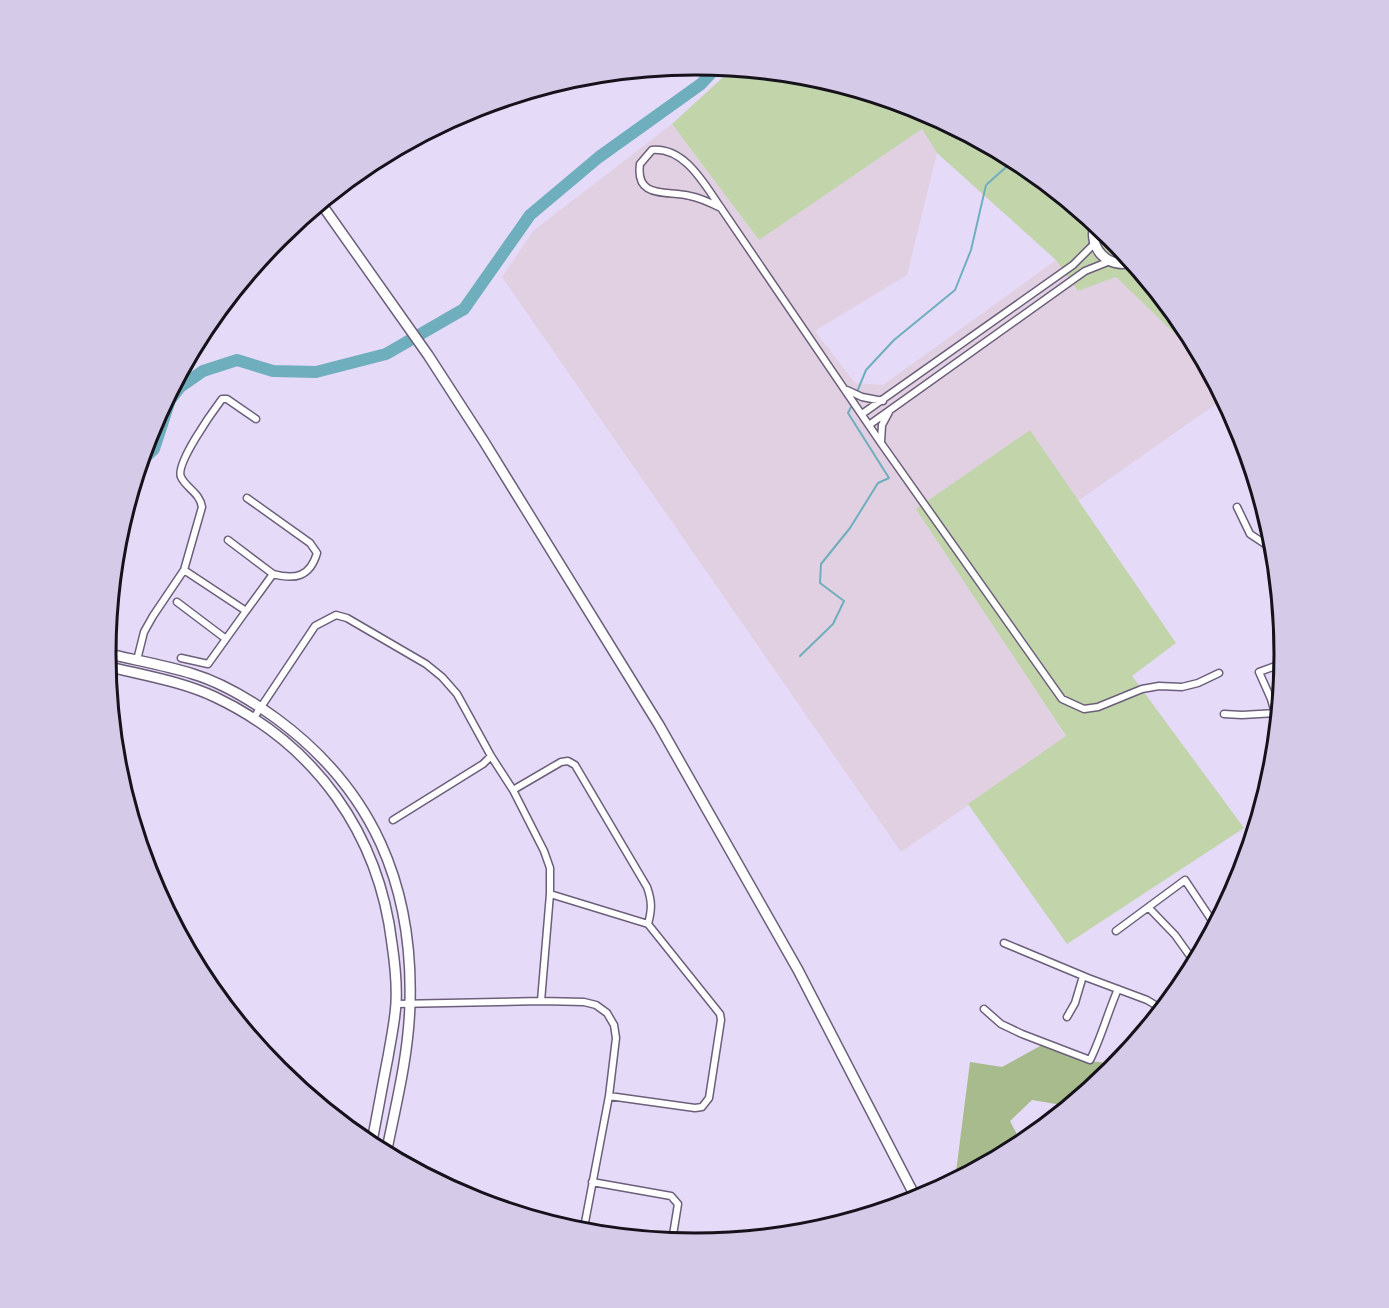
<svg xmlns="http://www.w3.org/2000/svg" width="1389" height="1308" font-family="Raleway,sans-serif">
	<style>
		.industrial { fill: #e1d0e2 }
		.green { fill: #c1d4aa }
		.forest { fill: #a7bb8c }
		.lines { fill: none; stroke-linecap: round; stroke-linejoin: round }
		.stream { stroke: #6fafbd; stroke-width: 2 }
		.river { stroke: #6fafbd; stroke-width: 12 }
		.street-casing { stroke: #6b5f7a; stroke-width: 9 }
		.secondary-casing { stroke: #6b5f7a; stroke-width: 12 }
		.street { stroke: #fff; stroke-width: 6 }
		.secondary { stroke: #fff; stroke-width: 9 }
		.rim { fill: none; stroke: #16121c; stroke-width: 3 }
	</style>
	<rect width="100%" height="100%" fill="#e6daf9"/>
	<path class="industrial" d="M672 124 759 240 922 129 937 153 907 275 815 331 855 383 883 385 1056 260 1078 291 1116 277 1203 361 1223 399 1078 501 1030 430 917 509 1066 737 901 852 502 277 533 231Z"/>
	<path class="green" d="M733 68 810 76 920 110 1022 164 1112 237 1185 327 1203 361 1116 277 1078 291 1056 260 937 153 922 129 759 240 672 124Z
		M1030 430 1176 643 1132 676 1244 828 1067 944 968 804 1066 736 916 509Z"/>
	<path class="forest" d="M1042 1045 1089 1061 1117 1064 1111 1071 1068 1106 1032 1100 1010 1121 1022 1144 955 1180 970 1062 1002 1067Z"/>
	<g class="lines">
		<path class="stream" d="M857 392 866 370 894 340 955 290 971 250 986 185 1014 160
			M800 656 833 624 844 601 820 583 821 564 850 528 878 483 889 478 848 413 851 407"/>
		<path class="river" d="M139 463 154 449 170 400 180 387 203 371 237 360 273 371 316 372 386 354 464 309 530 215 599 157 701 84 717 67"/>
		<g class="street-casing">
			<path id="street" d="M721 208C711 203 701 198 690 196 668 190 635 200 640 164L652 150C685 147 704 184 721 208L881 443 1062 699 1084 709 1098 707 1142 689 1159 686 1182 687 1198 683 1219 673
				M847 390 862 397 883 401
				M862 414 1073 265 1094 244
				M869 425 1085 271 1110 261
				M881 442 882 425 889 412
				M247 498 310 543 317 553C310 577 295 580 273 574
				M1237 507 1250 534 1274 550
				M184 570 202 507C200 493 186 488 181 477 175 464 213 411 222 399H227L256 419
				M177 602 226 639
				M181 658 208 664 246 611
				M137 660 144 632 153 616 184 570 246 611 273 574 228 540
				M1224 714 1242 715 1275 713
				M253 719 315 626 336 615 347 618 426 664 442 677 457 694 491 756 513 790 544 851 550 868V894L541 1001
				M1277 720 1271 699 1259 672 1281 664
				M513 790 561 762 568 761 575 765 647 887C652 901 652 909 648 924
				M393 820 483 764 491 756
				M550 894 648 924 720 1014 721 1020 709 1098 702 1107 695 1108 609 1096
				M1149 908 1175 935 1195 963
				M1116 931 1185 880 1215 925
				M1004 943 1088 978 1147 1000 1162 1009
				M396 1004 541 1001 584 1002 596 1005 607 1013 614 1025 616 1038 609 1096 583 1233
				M984 1009 1001 1024 1022 1034 1090 1060C1101 1038 1108 1012 1118 989
				M1067 1017 1075 1003 1083 976
				M592 1182 671 1196 678 1204 672 1241"/>
		</g>
		<g class="secondary-casing">
			<path id="secondary" d="M320 202 428 355 483 440 659 725 798 970 917 1200
				M1095 224C1088 248 1107 269 1132 262
				M1127 263 1138 269
				M105 653C134 660 165 665 193 674 223 683 252 701 277 719 373 790 413 885 410 1002 409 1054 396 1104 386 1154
				M106 666C142 675 181 681 215 697 316 745 379 834 392 944 395 964 397 984 396 1003 395 1021 391 1039 388 1057 382 1087 377 1117 371 1146"/>
		</g>
		<use href="#street" class="street"/>
		<use href="#secondary" class="secondary"/>
	</g>
	<path d="M0 0H1389V1308H0ZM116 654a579 579 0 1 1 1158 0a579 579 0 1 1-1158 0Z" fill="#d5cae7" fill-rule="evenodd"/>
	<path class="rim" d="M116 654a579 579 0 1 1 1158 0a579 579 0 1 1-1158 0Z"/>
</svg>
